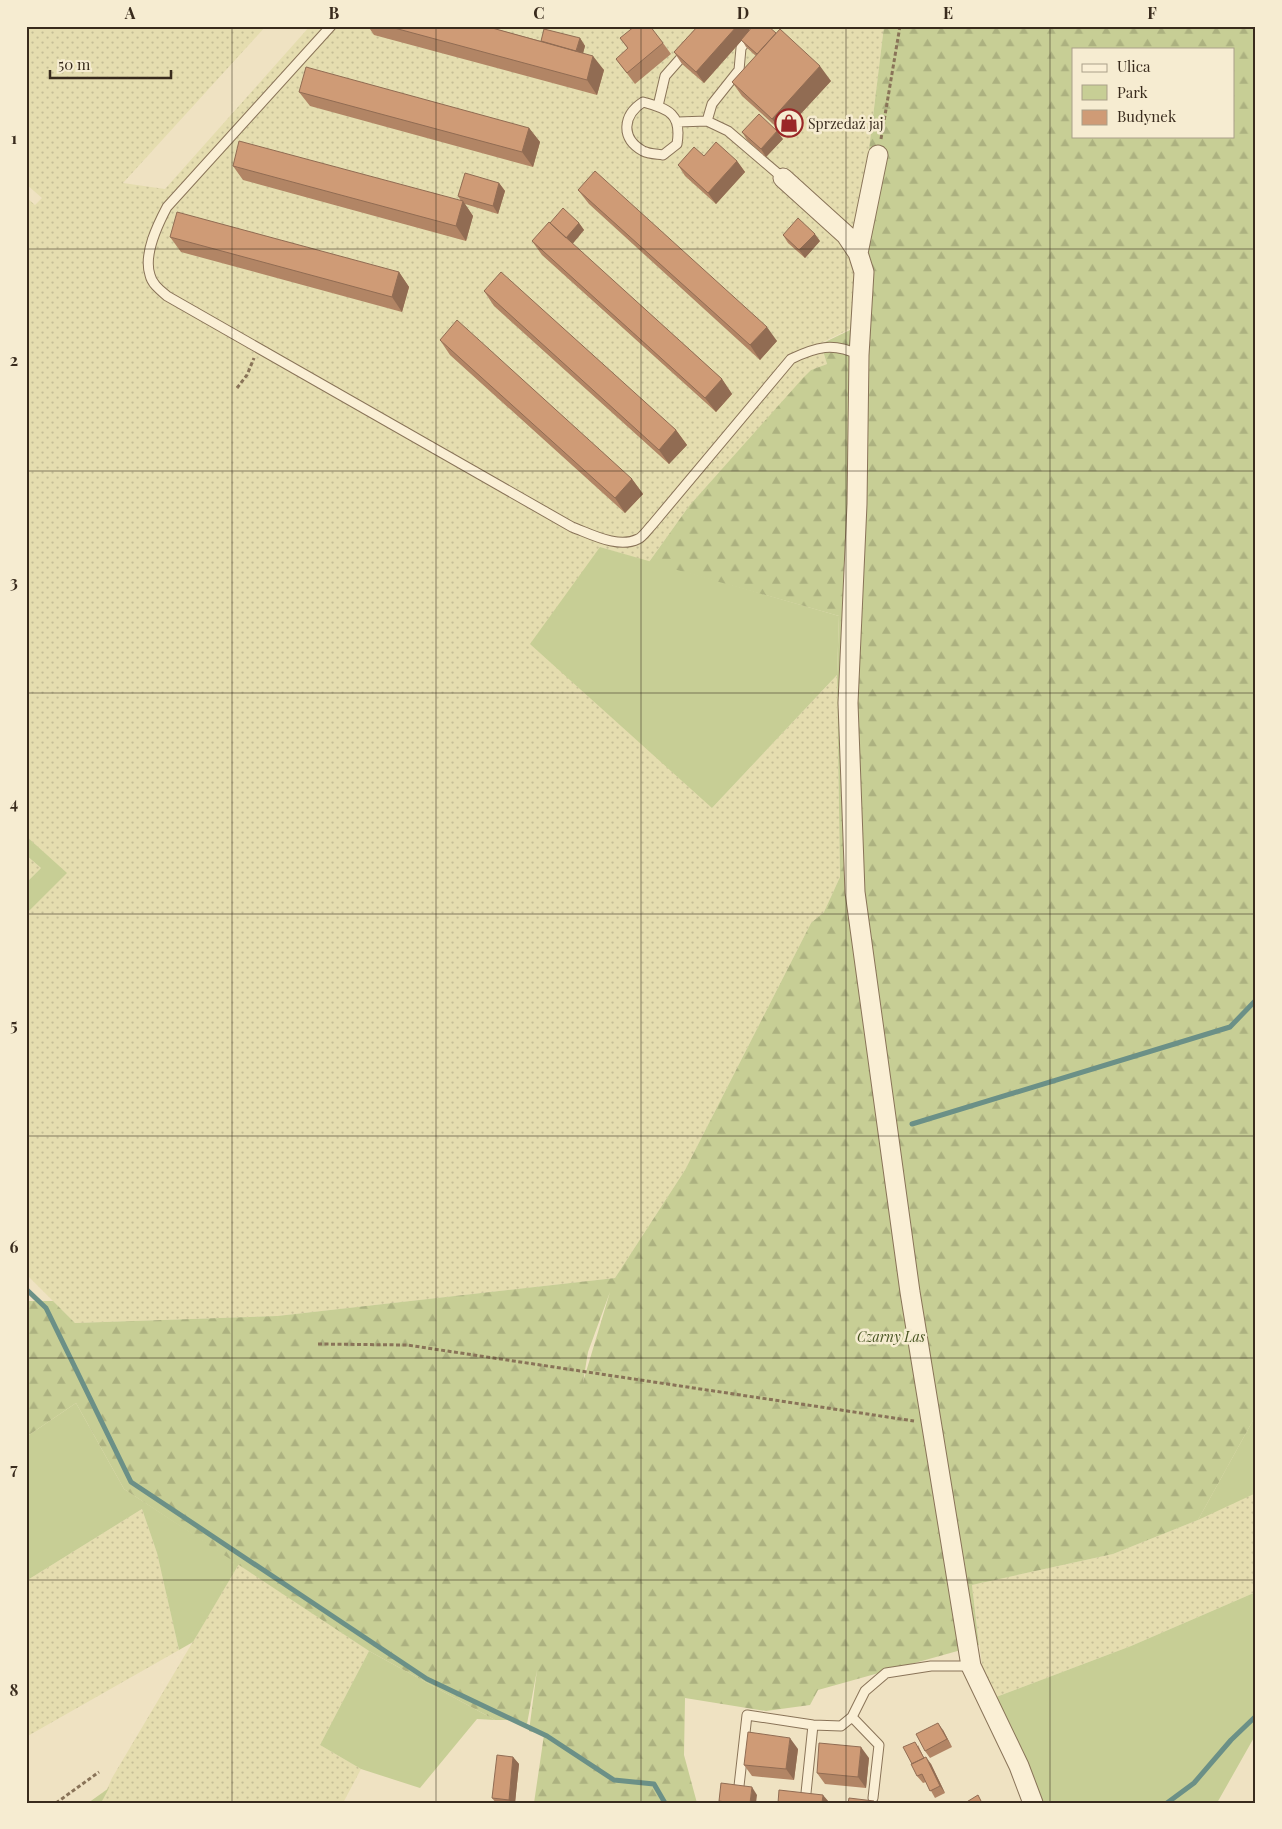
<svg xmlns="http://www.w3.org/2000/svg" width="1282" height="1829" font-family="'Playfair Display',serif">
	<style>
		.farmland { fill: url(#farmland-dots) }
		.green { fill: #c7ce95 }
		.forest { fill: url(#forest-firs); fill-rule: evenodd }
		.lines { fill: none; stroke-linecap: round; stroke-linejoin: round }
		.stream { stroke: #6b9087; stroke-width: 5 }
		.lane-casing { stroke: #897358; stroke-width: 11 }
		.street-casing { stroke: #897358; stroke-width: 21 }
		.path { stroke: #897358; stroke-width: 3; stroke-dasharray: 4 2.5; stroke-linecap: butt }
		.lane { stroke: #faefd5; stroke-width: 9 }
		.street { stroke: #faefd5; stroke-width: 19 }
		.wall { fill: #b28565 }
		.shaded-wall { fill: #916c53 }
		.building { fill: #cf9b76; stroke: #916c53 }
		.grid { fill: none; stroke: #392b1d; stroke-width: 1; stroke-opacity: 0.55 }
		.labels { text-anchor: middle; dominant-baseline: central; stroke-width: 5; stroke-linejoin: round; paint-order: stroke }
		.poi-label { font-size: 14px; fill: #392b1d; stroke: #f6ecd1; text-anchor: start }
		.park-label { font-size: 14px; font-style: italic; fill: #495623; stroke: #f6ecd1 }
		.neatline { fill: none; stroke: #392b1d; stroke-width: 2 }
		.grid-label { font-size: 16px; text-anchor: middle; font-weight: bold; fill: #392b1d }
	</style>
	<defs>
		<pattern id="farmland-dots" width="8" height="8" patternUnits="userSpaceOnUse" patternTransform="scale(1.25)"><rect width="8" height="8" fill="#e5ddaf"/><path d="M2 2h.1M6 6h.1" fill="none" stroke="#c5be96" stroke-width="1.8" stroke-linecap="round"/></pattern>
		<pattern id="forest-firs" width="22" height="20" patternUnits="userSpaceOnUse" patternTransform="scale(1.25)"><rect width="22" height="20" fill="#c7ce95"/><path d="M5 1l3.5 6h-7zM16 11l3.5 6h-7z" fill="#acb180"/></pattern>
	</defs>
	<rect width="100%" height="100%" fill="#efe2c2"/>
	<path class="farmland" d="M26 26H266L123 183 165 189 310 26H884L855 265 850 329 821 343 827 364 811 370 803 379 689 506 649 562 600 547 712 808 837 675 840 877 824 912 811 923 685 1170 615 1278 277 1316 75 1323 26 1274V914L66 873 26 836V197L35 205 42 198 26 184Z
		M26 855 41 868 26 883Z
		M1256 1415V1592L1131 1646 996 1697 982 1666 972 1585 1113 1554 1198 1520Z
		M142 1509 157 1553 179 1650 26 1737V1581Z
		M239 1564 369 1651 320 1745 361 1769 343 1803H101L112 1778Z"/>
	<path class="green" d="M600 547 839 616 837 675 712 808 530 644Z
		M26 836 67 873 26 914V883L41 868 26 855Z
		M76 1403 124 1489 239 1564 193 1642 179 1650 157 1553 142 1509 26 1581V1437Z
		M1256 1415V1493L1198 1520Z
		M1256 1592V1734L1217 1803H1041L996 1697 1131 1646Z
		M369 1651 495 1720 477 1719 420 1788 361 1769 320 1745Z
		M109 1788 101 1803H88Z"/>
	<path class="forest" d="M884 26H1256V1415L1198 1520 1113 1554 972 1585 979 1645 818 1690 810 1705 766 1711 685 1698 684 1755 697 1803H534L544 1735 529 1731 537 1670 527 1724 519 1720H495L369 1651 124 1489 76 1403 26 1437V1301H53L75 1323 277 1316 615 1278 685 1170 811 923 824 912 840 877 837 675 839 616 649 562 689 506 803 378 811 370 827 364 821 344 850 330 855 265ZM1073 49H1233V136H1073ZM610 1292 583 1382 588 1352Z"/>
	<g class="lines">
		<path class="stream" d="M912 1124 1230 1027 1256 1000
			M26 1289 46 1308 131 1482 427 1679 547 1736 614 1780 654 1784 665 1803
			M1167 1803 1194 1783 1231 1740 1256 1716"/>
		<g class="lane-casing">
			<path id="lane" d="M331 26 167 207C158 224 143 254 150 275 152 284 160 290 167 296L572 527C591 534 618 549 638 539 643 537 648 529 652 525L791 359C816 347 833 342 859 355
				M643 102C669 109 682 114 677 144L663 155C657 154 649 154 643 151 620 138 623 115 643 102Z
				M658 106 665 76 687 51
				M707 121 712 104 739 70 741 48 757 26
				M678 122 707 121 728 131 783 178
				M852 1717 879 1745 873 1798
				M739 1786 747 1715 813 1725 841 1726 852 1717 865 1691 886 1673 931 1666H971
				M806 1793 813 1725"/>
		</g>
		<g class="street-casing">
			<path id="street" d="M783 178 846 235 858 253 864 272 859 355 857 504 848 703 855 892 910 1292 971 1666 1019 1766 1033 1803
				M858 253 878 155"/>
		</g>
		<path class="path" d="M881 139 900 26
			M237 388 247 375 254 358
			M318 1344 407 1345 914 1421
			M56 1803 99 1772"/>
		<use href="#lane" class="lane"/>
		<use href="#street" class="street"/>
	</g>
	<path class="wall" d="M368 26H485L541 41 580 38 585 46 583 53 604 70 597 95 374 35Z
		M698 26H747L750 30 831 81 783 133 742 96 732 82 756 56 746 47 742 40 704 83 682 64 674 52Z
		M620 38 663 43 671 54 635 84 616 59 628 49Z
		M299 92 529 128 540 142 533 167 310 106Z
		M742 132 783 139 766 157 747 140Z
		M704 156 737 161 745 172 716 204 685 176 678 165Z
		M233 166 461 201 458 196 499 183 505 191 498 214 465 204 473 216 466 241 243 180Z
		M578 190 777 341 760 360 589 204Z
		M579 223 584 230 572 244 722 379 732 394 716 412 542 255 532 241Z
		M783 235 820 241 805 258 788 243Z
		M170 237 399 272 409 287 402 312 181 252Z
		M484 291 676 430 687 445 669 464 494 306Z
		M440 340 632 479 643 494 625 513 450 355Z
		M943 1730 952 1747 930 1758 925 1751Z
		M918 1745 924 1758 931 1764 945 1793 935 1798 926 1782 923 1783 917 1776Z
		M798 1749 794 1780 752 1776 744 1765Z
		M513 1757 519 1764 515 1803H496L492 1798Z
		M869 1758 866 1788 825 1784 817 1773Z"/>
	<path class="shaded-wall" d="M737 26H747L750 31 704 83 696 72Z
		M580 38 585 46 580 64 575 56Z
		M593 56 604 70 597 95 587 80Z
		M820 66 831 81 783 133 772 119Z
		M529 128 540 142 533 167 522 152Z
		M777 131 783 139 766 157 761 149Z
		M737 161 745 172 716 204 708 193Z
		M499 183 505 191 498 214 493 206Z
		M463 201 473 216 466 241 456 226Z
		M579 223 584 230 570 247 564 239Z
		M815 234 820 241 805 258 799 250Z
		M399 272 409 287 402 312 392 297Z
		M767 327 777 341 760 360 750 345Z
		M722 379 732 394 716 412 705 398Z
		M676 430 687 445 669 464 659 450Z
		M632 479 643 494 625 513 615 498Z
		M938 1723 943 1730 952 1747 947 1739Z
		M790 1738 798 1749 794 1780 786 1769Z
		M861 1747 869 1758 866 1788 858 1777Z
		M513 1757 519 1764 515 1803H511L509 1800Z
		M926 1757 931 1764 945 1793 940 1786Z
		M752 1787 757 1795 756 1803H750Z
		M823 1795 829 1802 828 1803H822Z"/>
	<path class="building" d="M387 26H485L593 56 587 80Z
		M635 26H650L663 43 627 73 616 59 628 48 620 38Z
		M698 26H737L696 72 674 52Z
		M753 26H768L776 33 757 54 741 40Z
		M544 29 580 38 576 51 541 41Z
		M780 29 820 66 772 119 732 82Z
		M306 67 529 128 522 152 299 92Z
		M759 114 777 131 761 149 742 132Z
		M239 141 463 201 456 226 233 166Z
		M716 142 737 161 708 193 678 165 694 147 704 156Z
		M595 171 767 327 750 345 578 190Z
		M465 173 499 183 493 206 458 196Z
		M563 208 579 223 566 238 550 223Z
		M177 212 399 272 392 297 170 237Z
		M798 218 815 234 799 250 783 235Z
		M549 222 722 379 705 398 532 241Z
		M501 272 676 430 659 450 484 291Z
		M457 320 632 479 615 498 440 340Z
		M938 1723 947 1739 925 1751 916 1734Z
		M748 1732 790 1738 786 1769 744 1765Z
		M915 1742 924 1758 912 1764 903 1747Z
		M819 1743 861 1747 858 1777 817 1773Z
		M497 1755 513 1757 509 1800 492 1798Z
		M926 1757 940 1786 930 1791 922 1774 917 1776 911 1764Z
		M721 1783 752 1787 750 1803H732L719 1801Z
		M779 1790 823 1795 822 1803H778Z
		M978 1795 982 1803H965Z
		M849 1798 874 1801V1803H848Z"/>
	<path class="grid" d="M232 26V1803M436 26V1803M641 26V1803M846 26V1803M1050 26V1803M26 249H1256M26 471H1256M26 693H1256M26 914H1256M26 1136H1256M26 1358H1256M26 1580H1256"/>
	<defs>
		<g id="shop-ring" transform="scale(1.4375)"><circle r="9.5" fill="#f6ecd1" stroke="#9a2727" stroke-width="1.5"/><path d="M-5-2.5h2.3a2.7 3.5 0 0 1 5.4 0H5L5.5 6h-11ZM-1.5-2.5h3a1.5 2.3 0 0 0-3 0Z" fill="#9a2727"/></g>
	</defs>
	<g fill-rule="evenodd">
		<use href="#shop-ring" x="789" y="123"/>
	</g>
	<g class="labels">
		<g class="poi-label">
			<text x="808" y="123">Sprzedaż jaj</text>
		</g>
		<g class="park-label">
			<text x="891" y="1336">Czarny Las</text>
		</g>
	</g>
	<rect width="1282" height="1829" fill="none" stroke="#f6ecd1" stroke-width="55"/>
	<rect x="1072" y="48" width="162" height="90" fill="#f6ecd1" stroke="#aa9f89"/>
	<rect x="1082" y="64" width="25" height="8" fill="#faefd5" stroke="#aa9f89"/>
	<text x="1117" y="72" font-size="15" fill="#392b1d">Ulica</text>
	<rect x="1082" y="85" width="25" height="15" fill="#c7ce95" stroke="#aa9f89"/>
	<text x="1117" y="98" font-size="15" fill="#392b1d">Park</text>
	<rect x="1082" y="110" width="25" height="15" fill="#cf9b76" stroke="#aa9f89"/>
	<text x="1117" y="122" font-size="15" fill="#392b1d">Budynek</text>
	<path d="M50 70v8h121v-8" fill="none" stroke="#392b1d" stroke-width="2.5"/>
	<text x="58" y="70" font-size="15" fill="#392b1d" stroke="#f6ecd1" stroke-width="4" paint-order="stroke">50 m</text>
	<rect x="28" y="28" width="1226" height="1774" class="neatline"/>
	<g class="grid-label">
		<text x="130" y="19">A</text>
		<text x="334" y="19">B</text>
		<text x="539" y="19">C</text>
		<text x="743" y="19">D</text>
		<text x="948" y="19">E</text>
		<text x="1152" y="19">F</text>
		<text x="14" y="144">1</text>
		<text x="14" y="366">2</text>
		<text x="14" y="588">3</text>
		<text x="14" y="809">4</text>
		<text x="14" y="1031">5</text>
		<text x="14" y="1253">6</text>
		<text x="14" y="1475">7</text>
		<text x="14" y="1696">8</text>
	</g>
</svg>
